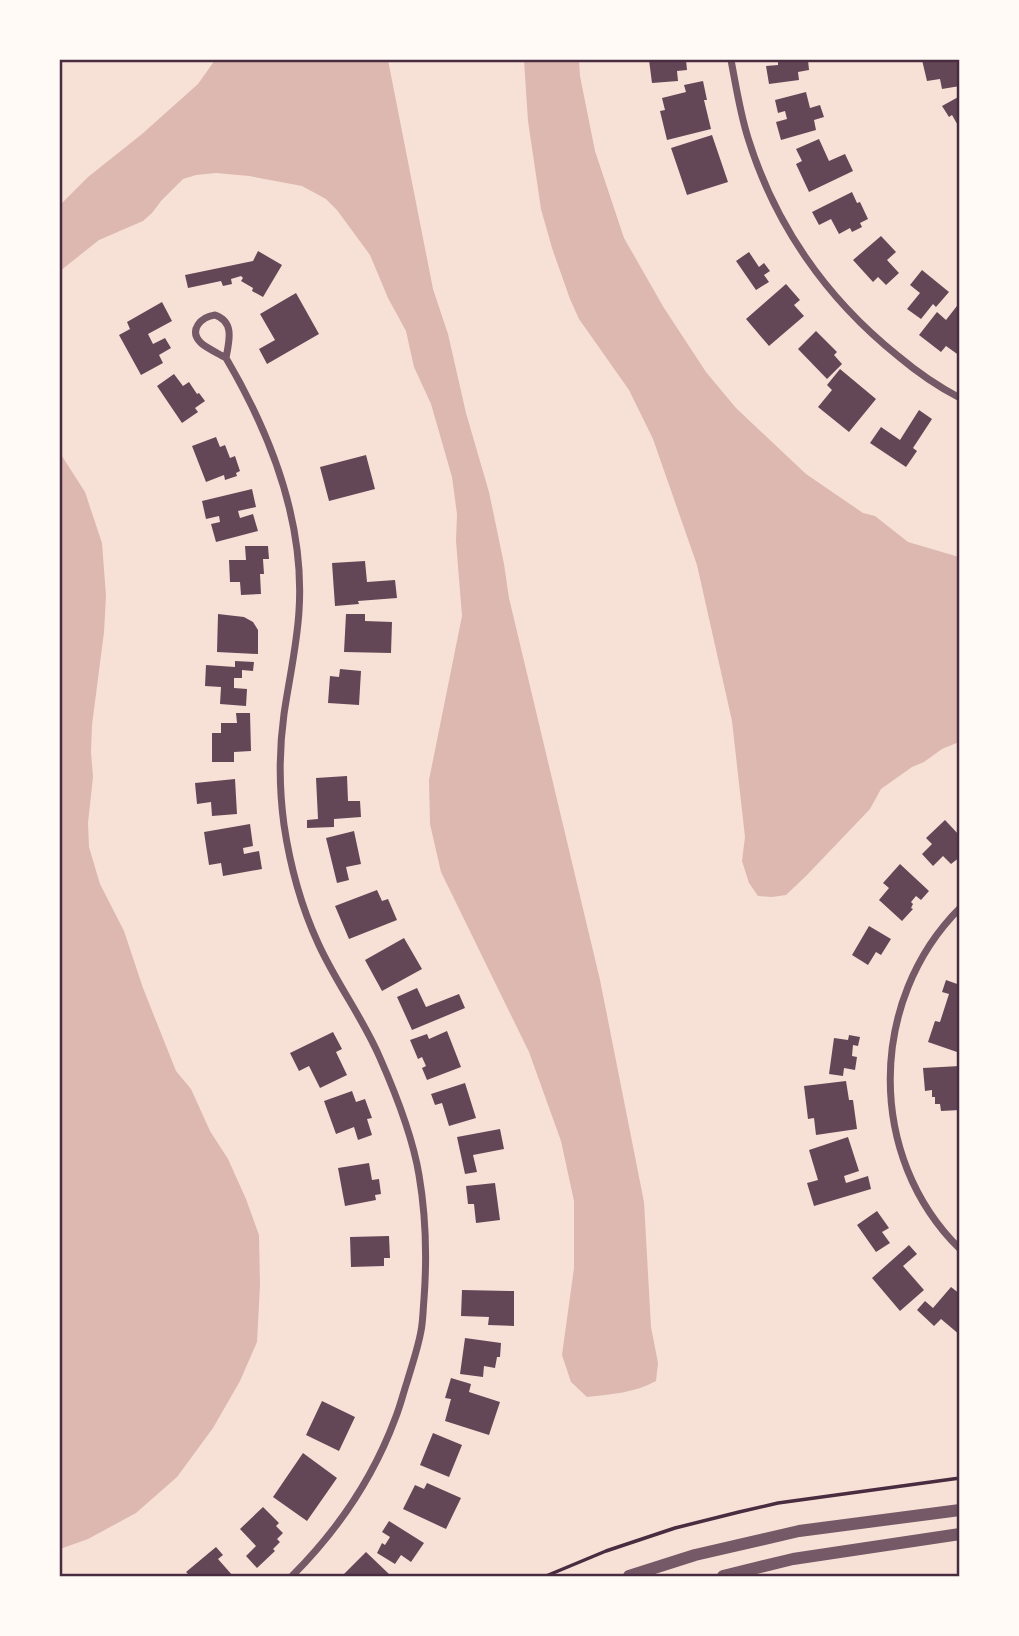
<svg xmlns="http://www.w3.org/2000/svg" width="1019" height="1636" font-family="'Roboto Condensed',sans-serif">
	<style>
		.water { fill: #dcb8b0 }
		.building { fill: #644757 }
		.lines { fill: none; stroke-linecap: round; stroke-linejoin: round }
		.path { stroke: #4a2c40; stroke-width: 3.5 }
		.minor { stroke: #755966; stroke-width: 7 }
		.tertiary { stroke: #755966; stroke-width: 12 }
		.neatline { fill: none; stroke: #4a2c40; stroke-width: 2.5 }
	</style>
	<rect width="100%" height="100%" fill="#f7e1d7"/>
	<path class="water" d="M215 60H388L433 289 448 334 466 413 489 492 504 564 509 598 600 980 644 1202 651 1327 658 1363 656 1381C634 1393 612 1394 587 1397L571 1382 562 1355 574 1268V1201L561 1141 529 1052 441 872 430 824 429 780 462 616 456 541 457 514 452 477 431 404 414 367 406 331 388 298 370 255 337 210 326 199 302 186 249 176 216 173 196 175 183 179 161 201 152 213 143 221 99 240 60 271V205L88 177 142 134 198 84Z
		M524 60H579L580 76 595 151 624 238 664 308 706 372 736 408 806 474 863 513 875 516 908 542 959 557V742L942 749 924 762 912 767 881 789 870 809 807 875 786 895 772 897 758 896 749 883 742 861 745 837 732 721 697 565 653 439 629 390 579 319 570 299 552 248 541 209 528 121Z
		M60 453 85 492 102 543 106 596 104 632 92 725 91 752 93 777 88 823 89 847 100 884 124 931 143 988 176 1071 191 1089 210 1131 228 1159 246 1199 259 1235 260 1285 257 1342 240 1381 213 1428 177 1477 136 1513 88 1539 60 1549Z"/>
	<path class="building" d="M649 60H686L687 70 677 71 678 81 652 83Z
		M778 60H808L809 70 798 72 799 80 769 84 766 66 778 65Z
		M922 60H960V86L942 89 940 79 927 81Z
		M703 81 707 100H704L711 129 667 140 660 111 665 110 662 98 686 92 684 85Z
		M806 92 810 108 820 105 824 117 814 120 816 130 781 140 776 122 787 119 785 111 778 113 775 100Z
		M960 96V129L952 115 949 117 942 106Z
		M712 135 728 182 687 195 671 148Z
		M819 139 829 161 845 154 853 171 809 192 796 164 802 161 796 149Z
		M852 192 857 203 860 202 868 219 860 223 862 227 852 232 850 228 839 234 831 219 819 225 812 212Z
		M881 236 896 252 887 260 899 273 886 285 878 277 873 282 853 260Z
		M258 251 282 265 263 297 252 291 253 288 241 281 243 278 241 276 231 279 232 284 223 286 221 281 188 288 185 275 253 261Z
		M749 252 759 267 764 263 770 271 764 275 769 282 756 290 736 261Z
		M922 270 949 292 936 307 933 304 921 319 907 309 920 293 910 285Z
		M786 284 800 300 794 305 804 316 769 346 746 319Z
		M296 293 319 334 267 364 259 349 275 340 260 314Z
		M162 302 172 321 148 334 153 344 165 338 171 348 159 355 163 363 141 375 119 335 130 329 127 322Z
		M960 302V356L946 346 941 352 919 335 937 312 946 320Z
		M816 331 837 352 834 355 842 364 827 379 798 349Z
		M840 369 876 399 849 432 818 407 832 390 827 385Z
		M174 374 183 386 189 382 197 394 199 393 205 401 195 408 198 412 182 423 157 386Z
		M919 410 932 419 913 448 917 451 906 467 870 443 881 427 900 440Z
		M216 437 220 447 225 445 230 458 235 456 240 471 236 473 237 476 225 480 224 475 206 482 192 446Z
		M366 455 375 489 329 501 320 467Z
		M252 489 256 507 238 511 240 518 253 514 258 531 216 542 211 524 220 522 219 516 206 519 202 501Z
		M245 546H268L269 559H263L264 574H260L261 594 241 595 240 582H230L229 560H246Z
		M365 561 367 582 395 580 397 598 358 601 359 604 335 606 332 563Z
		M218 614 244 617 253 622 258 630V654L217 652Z
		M346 614H365V621L392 622 391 653 344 652Z
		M235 661 254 662 253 671 242 670V678H234V688L247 689 246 706 220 704 221 687 205 686 206 665 235 667Z
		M340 669 361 671 359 705 328 703 330 676 339 677Z
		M236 713H250L251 751 234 752V762H212V733H221V723H237Z
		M347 776 348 801H360L361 817 334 819V827L307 828V820L318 819 316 778Z
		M235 779 237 814 212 816 211 802 197 804 195 783Z
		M945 820 960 836V857L951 864 943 856 933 866 922 854 932 844 926 838Z
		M250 824 253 846 243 848 244 854 259 851 262 869 223 876 221 863 209 865 204 832Z
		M354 831 361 864 346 867 349 880 337 883 326 838Z
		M900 864 929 891 921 900 916 896 911 902 913 904 911 908 913 909 902 921 879 900 889 888 883 883Z
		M377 890 382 901 388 899 397 920 349 939 335 906Z
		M869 926 891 939 881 955 876 952 868 965 852 955Z
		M404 938 422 969 382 991 365 960Z
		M946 980 960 985V1044L957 1052 928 1042 935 1021 940 1022 949 994 942 992Z
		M417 988 426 1007 459 994 465 1008 412 1030 397 997Z
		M447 1031 461 1067 427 1080 422 1068 426 1066 422 1057 418 1059 410 1040 427 1034 429 1039Z
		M333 1032 342 1049 336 1052 347 1075 320 1088 309 1066 299 1071 290 1053Z
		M849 1035 860 1037 858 1046 853 1045 852 1056 857 1057 855 1070 844 1068 843 1076 829 1074 834 1038 848 1040Z
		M960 1066V1110L941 1111 940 1104H935V1097H932V1090L925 1091 923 1068Z
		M846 1081 849 1100H853L857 1129 816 1135 814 1118 808 1119 804 1086Z
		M465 1083 476 1118 449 1126 442 1103 435 1105 431 1094Z
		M352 1091 356 1102 365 1099 372 1118 367 1119 372 1135 358 1140 354 1127 336 1134 324 1101Z
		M500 1129 504 1149 473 1155 477 1172 465 1174 457 1137Z
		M848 1137 859 1171 844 1176 846 1183 868 1176 871 1189 814 1206 807 1183 818 1180 809 1150Z
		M369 1163 372 1180 379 1179 381 1194 375 1195 376 1200 345 1206 338 1168Z
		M495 1183 500 1220 476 1223 474 1204H468L466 1186Z
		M877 1211 889 1228 882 1232 890 1243 876 1252 857 1225Z
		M389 1236 390 1258H384V1266L351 1267 350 1237Z
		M909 1245 917 1254 903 1266 924 1290 900 1311 872 1278Z
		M951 1287 960 1294V1335L941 1319 934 1326 917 1310 925 1301 933 1308Z
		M462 1290 514 1291V1326L488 1325 489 1317 461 1316Z
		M465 1338 501 1343 500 1357H497L495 1368 484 1366 483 1377 460 1374Z
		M451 1378 471 1384 469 1392 500 1402 489 1435 445 1421 451 1399 445 1398Z
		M322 1401 355 1417 339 1451 306 1435Z
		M433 1433 462 1445 449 1477 420 1465Z
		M303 1453 337 1478 307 1521 273 1497Z
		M427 1483 461 1498 446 1529 403 1509 415 1485 424 1489Z
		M263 1507 279 1523 276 1526 283 1533 277 1539 280 1542 273 1549 275 1551 257 1568 246 1556 256 1546 240 1529Z
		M389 1521 424 1543 411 1562 401 1555 395 1564 377 1553 382 1543 385 1545 390 1537 382 1532Z
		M216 1547 223 1555 218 1559 233 1576H190L186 1572Z
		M366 1552 389 1574 387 1576H342Z"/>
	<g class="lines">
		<path class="path" d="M546 1576 606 1551 675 1528 739 1512 778 1503 960 1478"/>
		<path class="minor" d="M731 60C736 86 740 113 748 138 775 225 827 299 898 356 917 372 937 386 960 398
			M215 315C235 322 229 341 226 358 218 353 208 349 201 343 188 330 201 317 215 315Z
			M226 358C270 433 305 522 299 611 297 645 289 680 284 714 279 750 279 788 284 825 290 865 301 906 318 943 336 983 363 1018 380 1058 395 1092 413 1139 419 1175 426 1216 427 1258 424 1299 423 1310 423 1321 421 1331 418 1348 412 1365 407 1382 403 1394 400 1407 395 1419 373 1478 336 1532 292 1576
			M960 908C868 1000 866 1157 960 1249"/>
		<path class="tertiary" d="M629 1576 695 1555 799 1531 960 1510
			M723 1576 793 1559 960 1534"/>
	</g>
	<rect width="1019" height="1636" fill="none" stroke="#fffaf5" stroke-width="122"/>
	<rect x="61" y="61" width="897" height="1514" class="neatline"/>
</svg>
